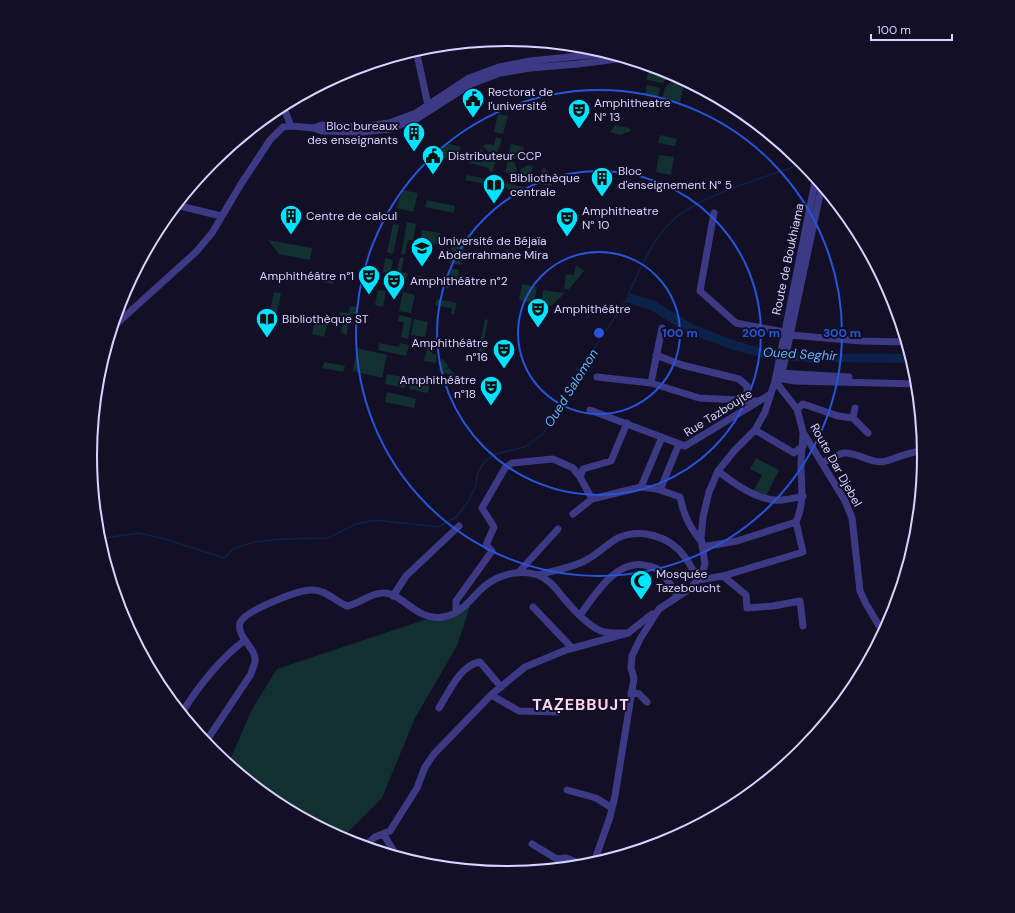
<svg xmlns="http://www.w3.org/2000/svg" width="1015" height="913" font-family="'DM Sans',sans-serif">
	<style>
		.green { fill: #12302f }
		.water { fill: #0c2248 }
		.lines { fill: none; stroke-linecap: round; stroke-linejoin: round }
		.stream { stroke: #0c2248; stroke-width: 1.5 }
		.minor { stroke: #3d3a85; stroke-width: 7 }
		.ring { fill: none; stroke: #2655da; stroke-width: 2 }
		.labels { text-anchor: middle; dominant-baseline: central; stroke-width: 4; stroke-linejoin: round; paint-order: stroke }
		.poi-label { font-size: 12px; fill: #d9d4ff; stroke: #130f26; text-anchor: start }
		.street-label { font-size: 12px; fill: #d9d4ff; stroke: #130f26 }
		.water-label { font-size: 13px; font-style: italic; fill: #62b6ff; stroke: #130f26 }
		.district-label { font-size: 16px; font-weight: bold; letter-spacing: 1px; fill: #ffd6f0; stroke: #130f26 }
		.rim { fill: none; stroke: #d9d4ff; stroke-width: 2 }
		.centre { fill: #2655da; stroke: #130f26; stroke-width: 2 }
		.ring-label { font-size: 12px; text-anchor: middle; font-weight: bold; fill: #2655da; stroke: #130f26; stroke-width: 4; stroke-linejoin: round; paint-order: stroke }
	</style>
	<rect width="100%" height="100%" fill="#130f26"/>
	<path class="green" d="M662 69 673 74 662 83 647 80 648 73Z
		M672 81 684 84 680 103 662 98 665 88Z
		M647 85 660 88 658 98 645 95Z
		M498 114 508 116 503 134 494 132Z
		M615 125 629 128 631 131 620 135 610 132Z
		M660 135 677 139 675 146 658 143Z
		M496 137 502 139 496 156 490 154 483 146 486 144 494 145Z
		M445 143 461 147 457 161 441 157Z
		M511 144 524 147 522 155 516 159 508 158Z
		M481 149 488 157 496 159 493 172 489 171V168L469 163 472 152Z
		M659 155 674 157 671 175 656 172Z
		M508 160 514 162 517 169 516 175 505 172Z
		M528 165 533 166 530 177 519 176 521 169Z
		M543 167 548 171 552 186 540 184Z
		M467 175 524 187 523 192 465 180Z
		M402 190 418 193 413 212 397 208Z
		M427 200 455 206 454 213 425 207Z
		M407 222 416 224 413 241 408 240 405 255 401 254Z
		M393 224 399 225 393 254 387 252Z
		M422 230 440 233 438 244 420 241Z
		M462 238 466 239 461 265 449 263 453 241 461 243Z
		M268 240 312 248 310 260 279 254Z
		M400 257 404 258 401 272 408 273 406 279 396 277Z
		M385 258 393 260 390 274 383 272Z
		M576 265 584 271 569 289H564L566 274 574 275Z
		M450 268 459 270 456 285 446 289Z
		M321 272 335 275 333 284 322 282 320 279Z
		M414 275 432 278 431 286 413 283Z
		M522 284 537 287 534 303 519 300Z
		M378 290 386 291 383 307 375 305Z
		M543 290 565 293 551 306 541 304Z
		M274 292 281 293 277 313 270 311Z
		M403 292 415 295 411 313 399 311Z
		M437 299 457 303 454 314H451L452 308 435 305Z
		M350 306 357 307 356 314H351L346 336 341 331 343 322 338 321 340 312 349 313Z
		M399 315 412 318 408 339 401 337 404 322 398 321Z
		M315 319 328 321 324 337 312 334Z
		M414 319 428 322 425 337 411 335Z
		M485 319 488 320 481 357 477 356Z
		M429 342 434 343 432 354 437 355 436 363 424 361Z
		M379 343 399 347 400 343 409 345 406 356 378 350Z
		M357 348 387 355 382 378 353 371Z
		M442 358 449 367 440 372 449 368 456 376 439 372Z
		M324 362 345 366 343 372 322 368Z
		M387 374 407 378 405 388 385 384Z
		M411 380 430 383 428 393 409 389Z
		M387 392 416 399 414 408 385 402Z
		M756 458 779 470 766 496 754 490 762 475 750 469Z
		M472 600 457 646 415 718 382 798 341 839 275 804 228 765 252 709 277 669 433 617H443Z"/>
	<path class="water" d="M629 293 655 301 692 324 736 341 769 350 810 353 910 354 913 363 810 362 768 359 733 350 687 333 651 310 625 302Z"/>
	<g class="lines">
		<path class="stream" d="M628 295C639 271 650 244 669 224 695 196 767 177 804 163
			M98 539 139 533 165 539 224 558 233 549 254 542 282 539 328 538 356 524 375 520 438 527 456 517 468 502 475 488 478 472 486 460 496 454 525 447 543 434 557 412 576 376 626 300"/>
		<path class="minor" d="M416 50 428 105
			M283 106 291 126
			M314 128 322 131 361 132 390 129 418 118 471 84 500 73 530 68 578 64 625 58
			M176 205 221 216
			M714 213 700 291 736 323 784 332
			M113 327 196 252 212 233 241 184 270 140 283 127 291 126 314 128 322 125 361 127 389 123 416 113 469 78 499 67 530 61 610 53
			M790 335 861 341 907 342
			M656 355 682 365 739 379 747 386V400
			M778 373 849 377
			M597 377 651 383 699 398 758 401
			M778 378 795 381 918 384
			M781 378 822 185
			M775 381 797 409 803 432 845 501 852 518 860 591 866 604 884 634
			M651 383 662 328
			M797 409 803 404 838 416 853 418 868 433
			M590 410 685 446 769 395
			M853 418 855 408
			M755 430 794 453 803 446
			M822 463C828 460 837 454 844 453 858 452 872 465 886 461 900 457 910 451 924 451
			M718 471C733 483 755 498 774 500 783 501 794 498 803 496
			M641 487 662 437
			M660 490 679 444
			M592 499 580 477 583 469 611 461 627 423
			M573 514 592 499 641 487 657 489 680 497C684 516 690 528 702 542
			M702 547 737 541 796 522C805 502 801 485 801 464 801 454 803 443 803 433
			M518 573 558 529
			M538 575C554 570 574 568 588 559 599 553 607 544 618 538 640 528 670 536 684 556 690 563 694 572 698 580L723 576 803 552 796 522
			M723 576 746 595 747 608 773 606 800 601 803 626
			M393 596 406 576 459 526
			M533 607 572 648
			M456 612V601L492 551 486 545 494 527 482 508 505 468 512 463 553 459 573 468 580 477
			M580 615C595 595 618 556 648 566 652 567 656 568 659 570 667 577 672 587 677 596
			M631 692 639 694 647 702
			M491 695 519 711 558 712
			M439 708C449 692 460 665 480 662L501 687
			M181 714C198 687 220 659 245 640
			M205 743 251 674C252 670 254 666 255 662 257 648 236 637 240 623 244 611 298 590 311 590 325 589 335 601 347 606 360 604 369 593 383 593 402 592 417 622 443 617 463 614 472 596 486 585 500 574 521 569 538 575 548 579 554 586 561 595 570 606 587 625 601 631 610 634 620 633 628 633
			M567 790 596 798 612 808
			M384 835 398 858
			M532 844 557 859 566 858 574 861 580 867
			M364 847 375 837 390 831 417 788 425 767 434 754 491 695 525 667 566 650 628 633 652 614
			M593 865 610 817 615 796 634 678 631 668 632 656 640 639 659 609 691 588 702 574 705 564 701 538 703 517 709 492 718 471 734 451 755 430 765 412 775 381 816 177"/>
	</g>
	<g class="ring">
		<circle cx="599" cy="333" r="81"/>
		<circle cx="599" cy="333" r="162"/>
		<circle cx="599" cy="333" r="243"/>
	</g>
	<defs>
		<g id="civic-pin" transform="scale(1.15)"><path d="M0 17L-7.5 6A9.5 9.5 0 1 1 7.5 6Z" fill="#00e5ff" stroke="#130f26"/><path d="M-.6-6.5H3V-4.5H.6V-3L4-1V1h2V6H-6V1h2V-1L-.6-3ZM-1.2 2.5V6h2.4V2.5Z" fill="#111"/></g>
		<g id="theatre-pin" transform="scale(1.15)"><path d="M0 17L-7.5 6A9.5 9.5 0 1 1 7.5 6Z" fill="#00e5ff" stroke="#130f26"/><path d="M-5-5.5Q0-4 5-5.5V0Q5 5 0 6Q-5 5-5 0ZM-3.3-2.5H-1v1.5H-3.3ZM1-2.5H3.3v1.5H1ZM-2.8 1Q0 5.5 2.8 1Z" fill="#111"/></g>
		<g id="building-pin" transform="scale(1.15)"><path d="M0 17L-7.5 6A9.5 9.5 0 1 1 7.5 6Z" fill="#00e5ff" stroke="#130f26"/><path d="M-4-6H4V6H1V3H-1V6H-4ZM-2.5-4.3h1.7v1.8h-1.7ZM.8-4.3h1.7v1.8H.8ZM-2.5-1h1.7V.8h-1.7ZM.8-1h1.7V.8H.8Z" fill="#111"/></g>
		<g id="library-pin" transform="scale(1.15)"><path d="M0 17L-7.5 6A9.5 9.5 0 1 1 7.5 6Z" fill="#00e5ff" stroke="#130f26"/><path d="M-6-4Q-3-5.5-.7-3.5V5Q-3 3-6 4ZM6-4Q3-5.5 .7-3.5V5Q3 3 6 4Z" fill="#111"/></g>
		<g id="university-pin" transform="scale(1.15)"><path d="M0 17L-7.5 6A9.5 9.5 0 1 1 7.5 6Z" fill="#00e5ff" stroke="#130f26"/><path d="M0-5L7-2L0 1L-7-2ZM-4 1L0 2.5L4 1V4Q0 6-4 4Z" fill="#111"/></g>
		<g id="mosque-pin" transform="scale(1.15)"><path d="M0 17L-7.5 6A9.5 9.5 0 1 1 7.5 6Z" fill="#00e5ff" stroke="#130f26"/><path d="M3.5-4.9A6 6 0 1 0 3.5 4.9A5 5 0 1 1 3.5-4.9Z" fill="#111"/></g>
	</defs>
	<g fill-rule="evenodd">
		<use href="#civic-pin" x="473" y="99"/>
		<use href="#theatre-pin" x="579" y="110"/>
		<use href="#building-pin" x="414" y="133"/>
		<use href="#civic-pin" x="433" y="156"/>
		<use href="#building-pin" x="602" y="178"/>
		<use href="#library-pin" x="494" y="185"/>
		<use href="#building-pin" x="291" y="216"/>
		<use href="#theatre-pin" x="567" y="218"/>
		<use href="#university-pin" x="422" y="248"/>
		<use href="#theatre-pin" x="369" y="276"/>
		<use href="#theatre-pin" x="394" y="281"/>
		<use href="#theatre-pin" x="538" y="309"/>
		<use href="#library-pin" x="267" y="319"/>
		<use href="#theatre-pin" x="504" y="350"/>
		<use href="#theatre-pin" x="491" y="387"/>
		<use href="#mosque-pin" x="641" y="581"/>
	</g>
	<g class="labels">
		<g class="poi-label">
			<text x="488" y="92">Rectorat de<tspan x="488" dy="14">l'université</tspan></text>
			<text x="594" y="103">Amphitheatre<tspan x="594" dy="14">N° 13</tspan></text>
			<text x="398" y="126" text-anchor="end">Bloc bureaux<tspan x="398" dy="14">des enseignants</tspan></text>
			<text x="448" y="156">Distributeur CCP</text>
			<text x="618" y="171">Bloc<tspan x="618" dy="14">d'enseignement N° 5</tspan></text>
			<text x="510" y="178">Bibliothèque<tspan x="510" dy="14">centrale</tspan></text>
			<text x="582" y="211">Amphitheatre<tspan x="582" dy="14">N° 10</tspan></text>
			<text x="306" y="216">Centre de calcul</text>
			<text x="438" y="241">Université de Béjaïa<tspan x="438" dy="14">Abderrahmane Mira</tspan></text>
			<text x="354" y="276" text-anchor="end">Amphithéâtre n°1</text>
			<text x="410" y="281">Amphithéâtre n°2</text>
			<text x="554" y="309">Amphithéâtre</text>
			<text x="282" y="319">Bibliothèque ST</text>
			<text x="488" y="343" text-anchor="end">Amphithéâtre<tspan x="488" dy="14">n°16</tspan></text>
			<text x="476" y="380" text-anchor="end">Amphithéâtre<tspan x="476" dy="14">n°18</tspan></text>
			<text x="656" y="574">Mosquée<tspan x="656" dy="14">Tazeboucht</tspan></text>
		</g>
		<g class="street-label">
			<text transform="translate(788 259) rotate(-78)">Route de Boukhiama</text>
			<text transform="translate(718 413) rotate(-32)">Rue Tazboujte</text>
			<text transform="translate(836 465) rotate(61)">Route Dar Djebel</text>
		</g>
		<g class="water-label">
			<text transform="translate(800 354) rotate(3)">Oued Seghir</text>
			<text transform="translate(571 388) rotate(-58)">Oued Salomon</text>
		</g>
		<g class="district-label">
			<text x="581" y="704">TAẒEBBUJT</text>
		</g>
	</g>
	<path d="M0 0H1015V913H0ZM97 456a410 410 0 1 1 820 0a410 410 0 1 1-820 0Z" fill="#130f26" fill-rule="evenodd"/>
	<path class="rim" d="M97 456a410 410 0 1 1 820 0a410 410 0 1 1-820 0Z"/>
	<circle cx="599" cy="333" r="6" class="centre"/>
	<g class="ring-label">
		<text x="680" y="337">100 m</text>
		<text x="761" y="337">200 m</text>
		<text x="842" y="337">300 m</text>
	</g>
	<path d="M871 34v6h81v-6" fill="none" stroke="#d9d4ff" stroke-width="2"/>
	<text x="877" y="34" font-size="12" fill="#d9d4ff" stroke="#130f26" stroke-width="3" paint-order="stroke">100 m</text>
</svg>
